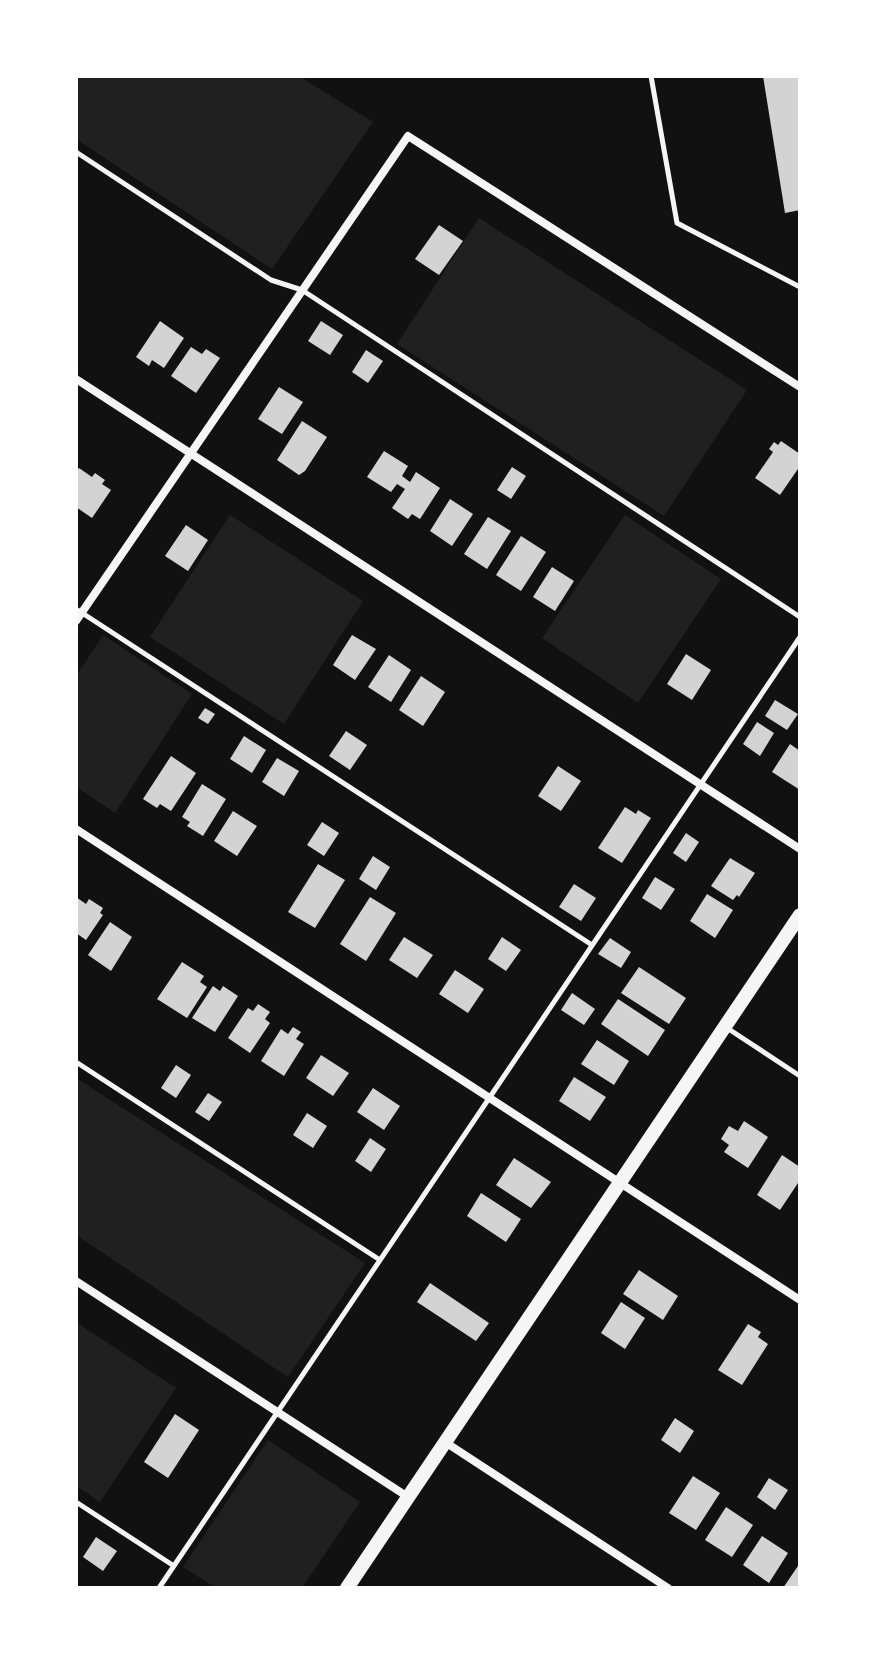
<svg xmlns="http://www.w3.org/2000/svg" width="876" height="1664" font-family="'Roboto Condensed',sans-serif">
	<style>
		.green { fill: #202020 }
		.building { fill: #d3d3d3 }
		.lines { fill: none; stroke-linecap: round; stroke-linejoin: round }
		.service { stroke: #f5f5f5; stroke-width: 5 }
		.minor { stroke: #f5f5f5; stroke-width: 8 }
		.tertiary { stroke: #f5f5f5; stroke-width: 14 }
	</style>
	<rect width="100%" height="100%" fill="#111"/>
	<path class="green" d="M76 76H299L373 122 272 269 76 139Z
		M479 218 747 390 664 516 397 344Z
		M230 515 363 601 284 724 150 637Z
		M625 515 721 579 638 703 542 638Z
		M103 635 192 694 115 813 76 787V676Z
		M76 1078 365 1263 288 1377 76 1235Z
		M76 1322 176 1388 100 1502 76 1486Z
		M268 1440 360 1502 302 1588H216L183 1567Z"/>
	<path class="building" d="M763 76H800V210L785 213Z
		M439 225 463 241 439 275 415 259Z
		M160 321 184 338 164 368 152 360 149 366 136 357Z
		M321 321 343 335 330 355 308 341Z
		M191 347 202 354 206 349 220 358 196 393 171 376Z
		M366 350 383 361 368 383 352 372Z
		M279 387 303 402 282 434 258 419Z
		M302 421 327 437 305 471 299 475 277 460Z
		M781 441 800 454V466L780 495 755 478 773 452 769 449 774 442 778 445Z
		M384 451 408 466 402 476 410 482 416 472 440 488 420 519 412 514 408 519 392 508 405 489 397 484 391 492 367 477Z
		M512 467 526 476 511 499 497 490Z
		M79 468 92 477 95 473 105 480 102 484 111 490 92 518 76 507V472Z
		M450 499 473 514 452 546 430 531Z
		M488 517 511 531 487 569 464 554Z
		M186 525 208 540 188 571 165 556Z
		M521 536 546 552 521 591 496 575Z
		M552 567 574 581 555 611 533 597Z
		M352 635 376 649 355 680 333 665Z
		M686 654 711 670 692 700 667 684Z
		M389 655 411 670 391 702 368 687Z
		M421 676 445 692 423 726 399 710Z
		M775 700 798 714 787 730 765 716Z
		M205 708 215 714 208 724 198 718Z
		M757 722 774 733 760 756 743 744Z
		M346 731 367 745 350 770 329 756Z
		M244 736 266 750 252 773 230 759Z
		M790 744 800 751V790L772 772Z
		M171 756 196 773 171 811 160 804 157 808 143 799Z
		M277 758 299 771 284 796 262 782Z
		M558 766 581 781 561 811 538 796Z
		M202 784 226 799 203 836 187 826 190 822 182 817Z
		M625 807 636 814 638 810 651 818 622 863 598 848Z
		M233 811 257 826 237 856 214 841Z
		M322 822 339 833 324 856 307 845Z
		M686 833 699 842 686 862 673 853Z
		M373 856 390 867 376 890 359 879Z
		M730 858 755 873 739 897 737 895 733 900 711 886Z
		M318 864 345 880 315 928 288 912Z
		M655 877 675 889 661 910 642 898Z
		M574 884 596 898 581 921 559 907Z
		M707 894 733 910 715 938 690 921Z
		M76 897 86 904 89 899 103 908 100 913 103 915 86 940 76 933Z
		M370 897 396 913 366 961 340 944Z
		M110 922 132 937 111 971 88 955Z
		M404 937 433 955 417 978 389 960Z
		M502 937 521 950 506 971 488 959Z
		M610 938 631 952 621 968 598 954Z
		M182 962 204 976 200 982 207 987 187 1018 157 999Z
		M639 967 686 998 669 1024 621 993Z
		M455 970 484 989 468 1013 439 994Z
		M213 986 220 991 223 986 238 996 215 1032 192 1018Z
		M572 993 595 1009 584 1025 561 1010Z
		M618 999 665 1030 648 1056 601 1024Z
		M258 1004 270 1012 265 1019 270 1023 250 1053 228 1038 248 1008 253 1011Z
		M293 1027 301 1032 296 1039 304 1044 284 1076 261 1061 281 1029 288 1034Z
		M597 1040 629 1061 614 1085 581 1064Z
		M321 1055 349 1073 333 1096 306 1078Z
		M176 1065 191 1075 176 1098 161 1088Z
		M574 1077 606 1097 590 1121 559 1101Z
		M373 1088 400 1106 384 1130 357 1112Z
		M208 1093 222 1102 209 1121 195 1112Z
		M307 1113 327 1126 313 1148 293 1135Z
		M744 1121 768 1137 748 1168 724 1152 729 1145 721 1139 729 1126 738 1131Z
		M370 1138 386 1149 371 1172 355 1161Z
		M782 1155 800 1167V1180L780 1210 757 1195Z
		M514 1158 551 1182 531 1208 496 1185Z
		M481 1193 521 1219 506 1242 467 1216Z
		M639 1270 678 1296 663 1320 623 1294Z
		M430 1283 489 1323 476 1341 417 1302Z
		M621 1302 645 1318 625 1349 601 1333Z
		M748 1324 761 1332 758 1337 768 1344 742 1385 718 1370Z
		M175 1414 199 1430 168 1478 144 1462Z
		M675 1418 694 1431 680 1453 661 1440Z
		M693 1476 720 1493 696 1530 669 1513Z
		M769 1478 788 1490 775 1510 757 1497Z
		M726 1507 753 1525 732 1557 705 1540Z
		M762 1536 788 1553 769 1583 743 1565Z
		M96 1537 117 1551 103 1571 83 1557Z
		M800 1563V1588H783Z"/>
	<g class="lines">
		<path class="service" d="M651 76 677 223 800 287
			M76 152 271 280 302 290 800 617
			M76 609 592 945
			M727 1028 800 1076
			M76 1062 380 1260
			M76 1502 174 1566
			M159 1588 800 637"/>
		<path class="minor" d="M76 379 800 849
			M76 621 408 136 800 387
			M76 829 800 1300
			M76 1281 408 1497
			M445 1442 668 1588"/>
		<path class="tertiary" d="M347 1588 800 915"/>
	</g>
	<rect width="876" height="1664" fill="none" stroke="#ffffff" stroke-width="156"/>
</svg>
